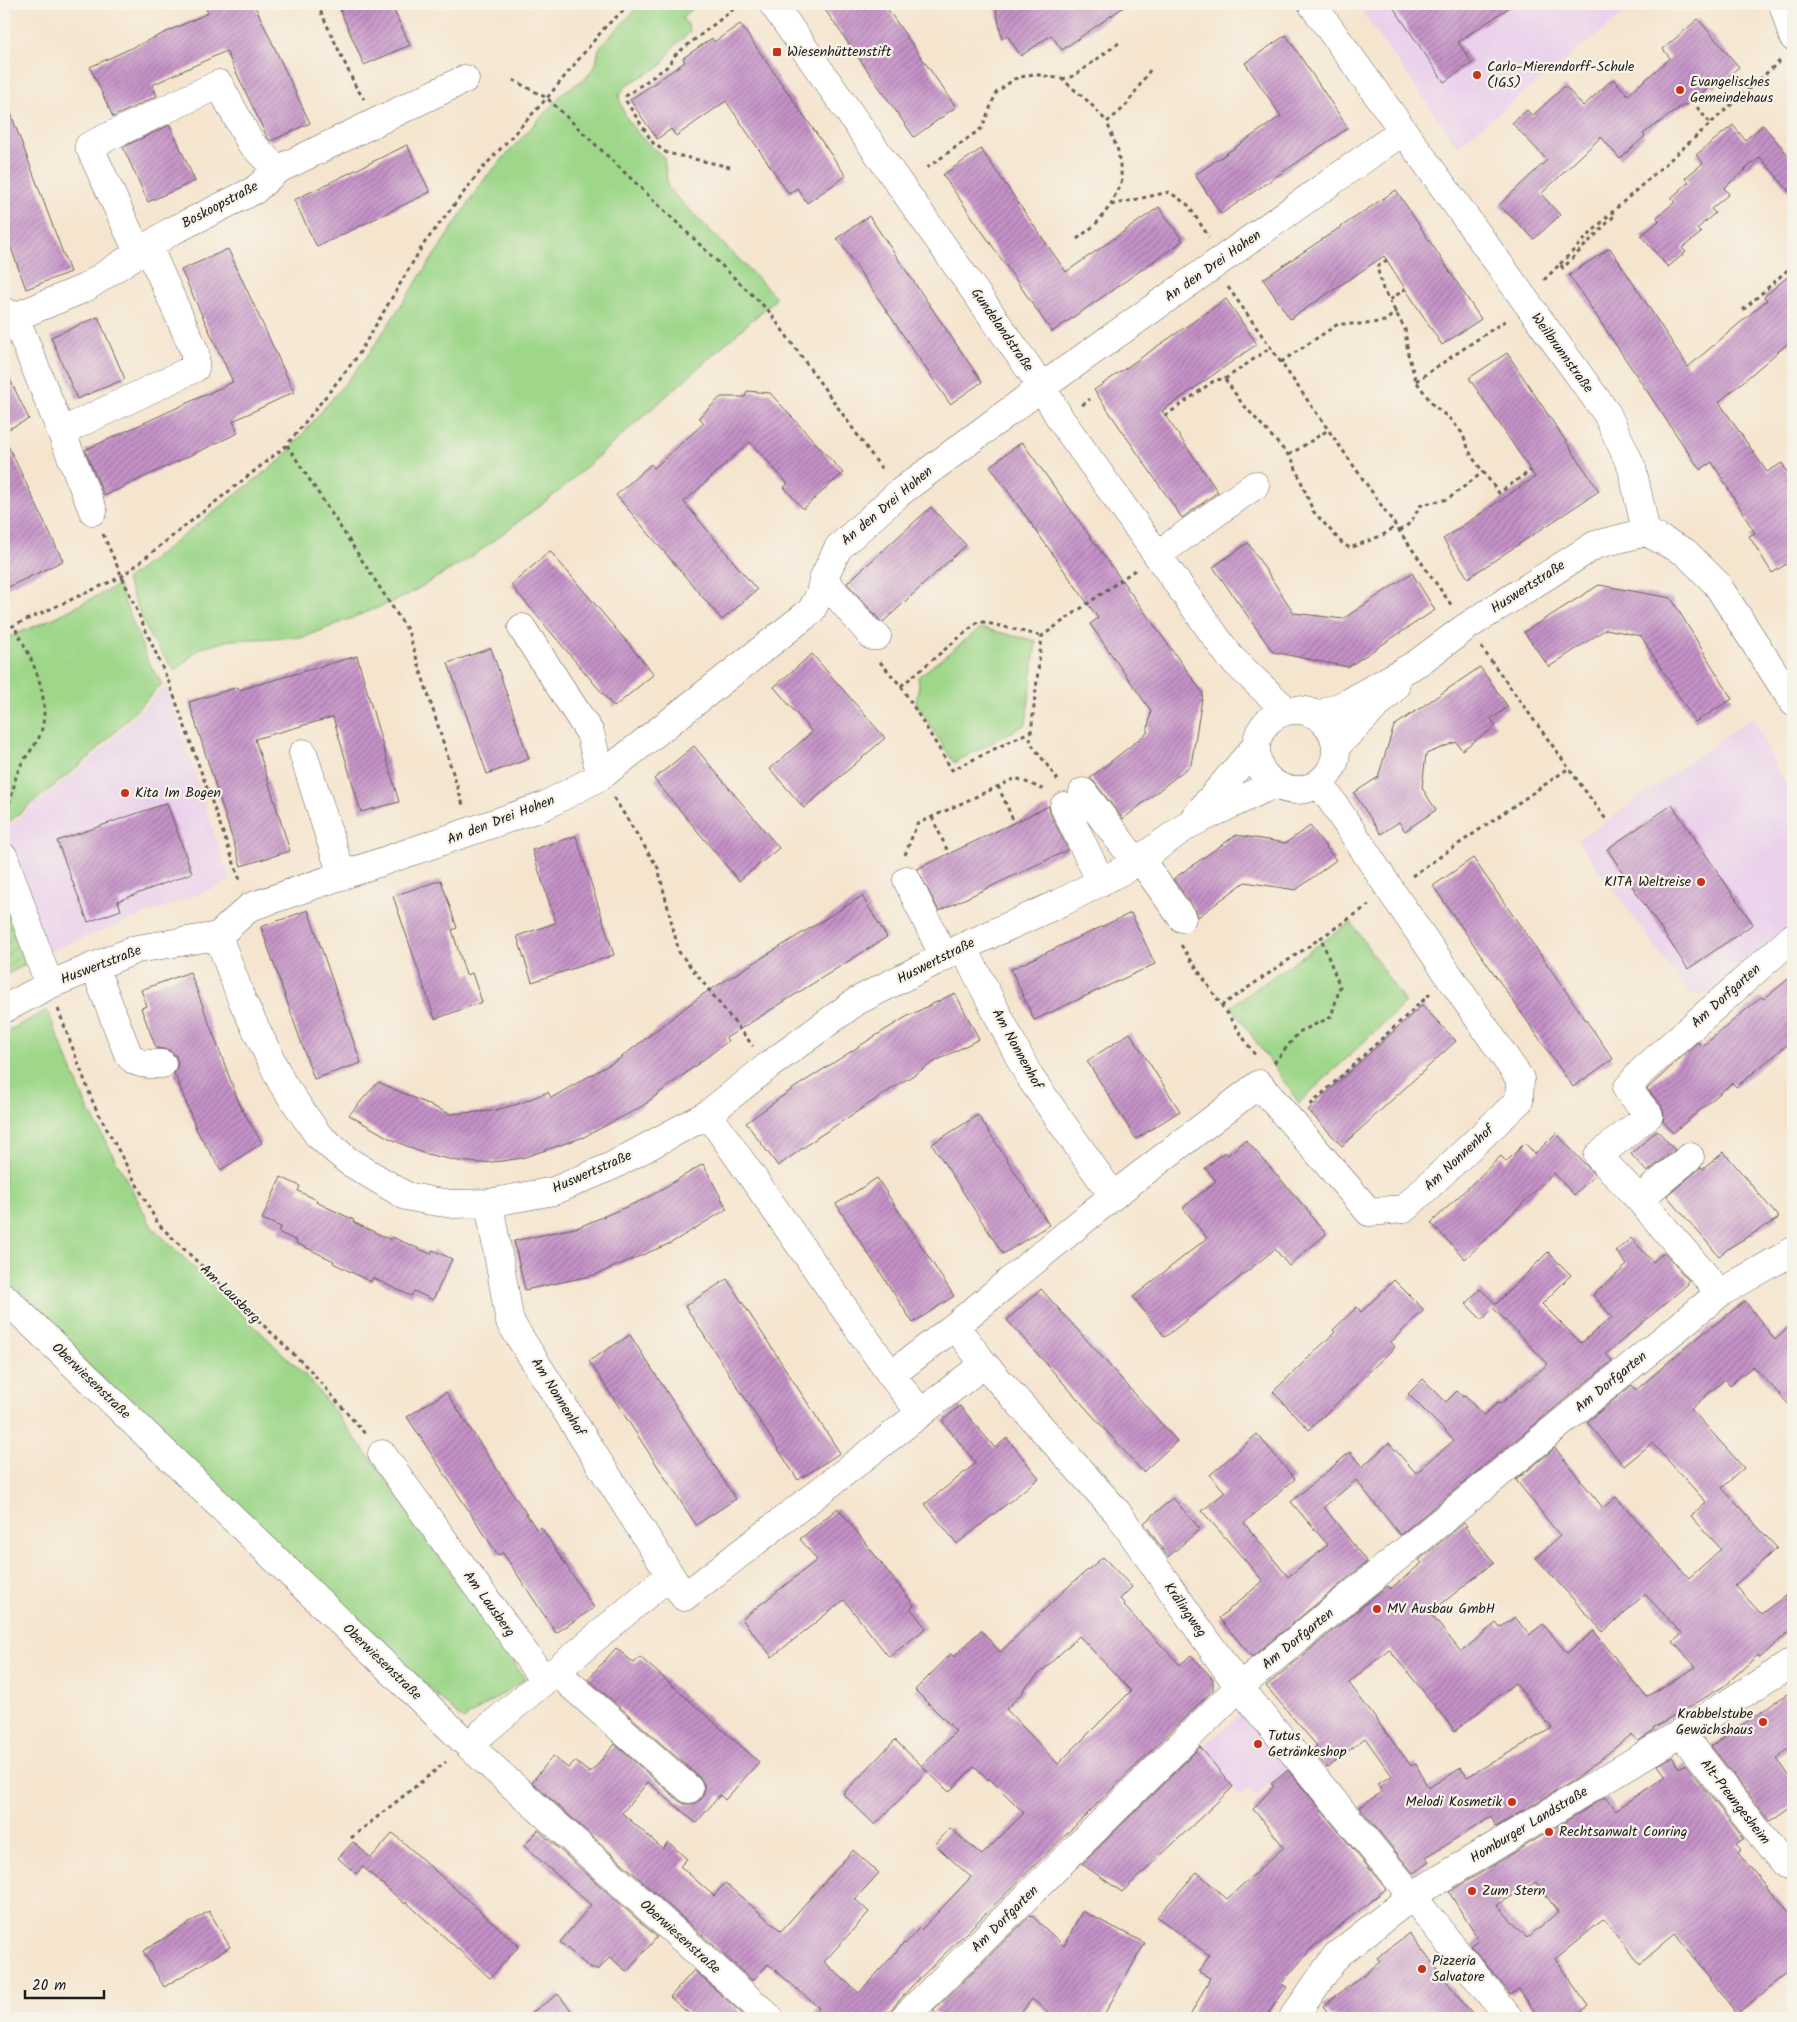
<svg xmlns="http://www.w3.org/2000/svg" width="1797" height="2022" font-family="Kalam,sans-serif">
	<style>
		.built { fill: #ead1ec }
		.park { fill: #9ed78a; stroke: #5d7a53 }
		.garden { fill: url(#garden-furrows); stroke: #5d7a53 }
		.building { fill: url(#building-hatch); fill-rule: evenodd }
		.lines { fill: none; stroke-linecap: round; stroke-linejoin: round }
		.minor-casing { stroke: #68625b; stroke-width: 29 }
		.path { stroke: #68625b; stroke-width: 3; stroke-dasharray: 4 4; stroke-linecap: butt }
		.minor { stroke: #fff; stroke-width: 28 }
		.poi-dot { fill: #c8321e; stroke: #f7f3e8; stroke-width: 2 }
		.labels { text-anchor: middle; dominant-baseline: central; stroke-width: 4.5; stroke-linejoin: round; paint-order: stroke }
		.poi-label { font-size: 14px; fill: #1c1c1c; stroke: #f7f3e8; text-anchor: start }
		.street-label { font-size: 14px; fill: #1c1c1c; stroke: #f7f3e8 }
	</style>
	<defs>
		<pattern id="garden-furrows" width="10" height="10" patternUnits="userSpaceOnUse" patternTransform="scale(1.25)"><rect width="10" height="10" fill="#9ed78a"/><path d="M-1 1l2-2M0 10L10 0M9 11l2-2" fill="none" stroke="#88b876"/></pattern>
		<pattern id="building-hatch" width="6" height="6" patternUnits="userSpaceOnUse" patternTransform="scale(1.25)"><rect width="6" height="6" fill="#c592c8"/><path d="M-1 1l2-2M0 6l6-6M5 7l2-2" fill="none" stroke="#9f76a2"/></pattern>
	</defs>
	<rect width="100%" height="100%" fill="#f7f3e8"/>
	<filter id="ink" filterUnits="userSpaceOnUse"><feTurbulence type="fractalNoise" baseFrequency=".02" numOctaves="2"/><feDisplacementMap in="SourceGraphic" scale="10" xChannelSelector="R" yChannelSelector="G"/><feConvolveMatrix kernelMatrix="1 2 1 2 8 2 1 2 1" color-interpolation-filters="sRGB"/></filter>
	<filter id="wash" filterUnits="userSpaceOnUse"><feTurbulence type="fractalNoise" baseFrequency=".0096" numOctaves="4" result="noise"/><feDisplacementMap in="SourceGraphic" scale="20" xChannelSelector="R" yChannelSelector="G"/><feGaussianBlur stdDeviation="1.12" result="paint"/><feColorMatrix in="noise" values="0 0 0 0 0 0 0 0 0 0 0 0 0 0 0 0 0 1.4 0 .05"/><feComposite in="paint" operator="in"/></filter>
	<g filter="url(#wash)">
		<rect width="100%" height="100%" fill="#f5e5cf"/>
		<path class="built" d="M1357 4H1636L1457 146Z
			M166 685 230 882 44 953 4 846V829L94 757Z
			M1752 717 1793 800V924L1706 995 1690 994 1577 840 1607 821Z
			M1252 1704 1296 1763 1255 1797 1249 1789 1240 1796 1201 1748Z"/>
		<path class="park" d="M644 4H698L682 18 688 25 690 32 673 47 661 66 628 84 619 95C622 121 644 142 664 157L668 188 777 298 559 491 473 556 404 597 305 637 231 640 200 648 175 671 151 639 126 580 282 459 366 358 486 177 564 92 586 78 596 64 599 48 639 6Z
			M118 585 148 661 162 684 92 755 4 826V639L54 618Z
			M981 628 1036 641 1026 724 954 763 916 703 919 684 918 677Z
			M1351 922 1405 1003 1299 1103 1231 1006Z
			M47 1010 87 1107 152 1227 310 1380 381 1472 525 1679 463 1720 4 1284V1033Z"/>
		<path class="garden" d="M4 882 32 961 4 976Z"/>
		<g id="blocks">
			<path class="building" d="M204 4H254L310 123 271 141 267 137 226 51 152 85 157 96 113 117 90 67 208 13Z
				M356 4H391L410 45 364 65 340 10Z
				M821 4H884L956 107 914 137Z
				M995 4H1128L1062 50 1051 35 1021 56 1007 35 1002 39Z
				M1391 4H1514L1458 42 1472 63 1444 82Z
				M1698 19 1739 67 1715 87 1712 85 1686 106 1685 104 1643 134 1645 136 1620 159 1601 137 1541 194 1560 215 1534 239 1499 205 1547 160 1512 123 1527 110 1532 116 1565 86 1583 106 1613 79 1628 95 1670 58 1663 49Z
				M740 24 846 176 807 203 797 188 789 194 726 101 676 136 671 129 657 139 630 100 685 62 683 58 712 38 714 42Z
				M1286 35 1348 128 1221 214 1195 175 1281 116 1245 63Z
				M6 101 70 272 26 289 4 229V102Z
				M170 125 195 181 148 202 123 147Z
				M1733 125 1745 140 1763 125 1793 161V196L1760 157 1724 188 1729 194 1711 209 1715 213 1697 229 1701 233 1682 248 1686 252 1668 267 1641 236 1659 221 1657 217 1675 202 1671 198 1689 182 1685 178 1703 163 1696 155Z
				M407 145 430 192 317 247 294 200Z
				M981 149 1066 272 1159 207 1183 241 1052 332 943 175Z
				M1396 190 1481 319 1442 345 1384 256 1290 319 1263 279Z
				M869 216 982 382 950 404 837 238Z
				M1610 248 1688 367 1767 300 1764 297 1793 272V339L1719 402 1767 472 1782 463 1793 482V560L1772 573 1749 536 1755 533 1712 462 1700 470 1569 275Z
				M228 249 294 392 233 421 238 433 104 496 85 450 233 382 181 270Z
				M1226 299 1257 344 1162 411 1218 492 1182 518 1094 390Z
				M98 317 125 379 77 399 51 337Z
				M1507 353 1599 491 1468 578 1443 539 1535 477 1469 378Z
				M4 367 29 419 4 431Z
				M747 391 770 393 843 473 803 509 784 487 788 484 750 442 684 502 757 590 722 620 616 495 651 464 654 468 704 423 699 417 721 397H745Z
				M4 437 63 561 4 589Z
				M1022 442 1203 693 1191 765 1123 819 1095 783 1090 778 1147 733 1151 711 1090 624 1098 618 990 466Z
				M931 507 966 545 883 622 880 621 847 583Z
				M1248 543 1294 613 1343 619 1412 573 1435 610 1348 667 1273 652 1213 567Z
				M550 551 654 674 614 707 511 585Z
				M1599 585 1671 598 1732 699 1695 722 1641 636 1606 629 1549 667 1524 632Z
				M491 648 529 759 487 774 448 663Z
				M812 654 885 738 804 808 770 769 812 732 774 687Z
				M357 656 399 802 361 812 333 717 255 739 290 851 241 866 189 702 238 687 239 690Z
				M1480 667 1508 707 1491 719 1496 726 1462 750 1456 742 1426 754 1422 788 1436 810 1405 831 1399 822 1381 834 1354 793 1378 777 1394 726Z
				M694 746 779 848 739 881 654 779Z
				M167 803 192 873 118 901 121 910 88 922 57 841Z
				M1672 805 1753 924 1688 969 1607 849Z
				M1049 806 1050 813 1068 850 939 911 917 869Z
				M1310 826 1336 860 1296 890 1245 882 1198 917 1195 909 1173 879 1236 835 1286 843Z
				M576 836 614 955 532 982 517 936 556 923 532 850Z
				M1473 858 1613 1059 1573 1087 1433 886Z
				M441 880 457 928 452 930 466 975 472 973 482 1002 435 1019 393 896Z
				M862 896 887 937 726 1038 728 1041 641 1107 584 1137 522 1158 502 1161 481 1163 458 1161 422 1153 389 1138 349 1115 378 1082 450 1114 492 1111 518 1104 548 1092 551 1098 619 1059 702 995Z
				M308 910 361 1063 314 1079 261 927Z
				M1131 913 1155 964 1034 1020 1011 969Z
				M190 972 241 1108 262 1143 221 1170 197 1131 178 1082 174 1073 178 1064 176 1056 169 1050 156 1048 141 1008 147 1006 141 990Z
				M1793 975V1040L1736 1087 1732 1083 1673 1133 1663 1121 1664 1113 1661 1105 1647 1089 1698 1042 1702 1047 1761 997 1764 999Z
				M955 993 979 1039 936 1061 901 1083 818 1137 778 1166 746 1123 788 1092 872 1038 908 1016Z
				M1422 1005 1456 1041 1342 1146 1308 1110Z
				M1130 1033 1180 1111 1136 1139 1087 1061Z
				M978 1115 1049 1225 1003 1254 932 1144Z
				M1657 1130 1675 1150 1647 1172 1631 1154Z
				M1556 1133 1595 1175 1574 1195 1554 1173 1465 1259 1431 1223 1501 1156 1506 1162 1525 1143 1535 1154Z
				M1246 1140 1311 1214 1310 1215 1326 1234 1289 1266 1275 1249 1165 1337 1133 1297 1207 1238 1183 1208 1216 1181 1205 1168 1225 1152 1228 1155Z
				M1724 1152 1779 1218 1729 1248 1719 1256 1667 1196 1701 1167 1703 1169Z
				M703 1164 727 1209 671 1243 595 1275 525 1290 514 1241 579 1227 647 1198Z
				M281 1177 300 1186 298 1191 317 1200 316 1202 354 1220 353 1222 391 1240 392 1237 431 1254 433 1250 452 1259 433 1300 414 1291 411 1296 373 1278 371 1282 333 1263 334 1261 296 1243 297 1241 278 1232 281 1227 262 1219Z
				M877 1178 954 1296 913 1323 836 1204Z
				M1631 1238 1653 1262 1664 1252 1689 1281 1687 1282 1688 1284 1606 1354 1612 1361 1400 1535 1356 1480 1324 1507 1367 1562 1252 1657 1219 1618 1263 1581 1202 1511 1225 1492 1210 1475 1257 1434 1295 1479 1244 1523 1288 1577 1328 1545 1291 1502 1350 1452 1362 1467 1389 1443 1416 1473 1454 1440 1408 1394 1423 1379 1446 1402 1457 1391 1463 1397 1465 1396 1483 1415 1498 1403 1500 1404 1548 1364 1493 1308 1482 1320 1466 1304 1480 1289 1496 1304 1548 1252 1571 1275 1542 1304 1581 1343 1612 1317 1593 1295 1627 1265 1616 1251Z
				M727 1279 840 1453 798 1480 685 1306Z
				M1394 1280 1424 1310 1391 1342 1395 1347 1309 1430 1273 1392 1335 1332 1333 1330 1357 1307 1361 1312Z
				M1041 1289 1177 1441 1143 1472 1007 1320Z
				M1745 1301 1775 1340 1793 1323V1409L1753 1366 1730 1385 1725 1379 1691 1409 1744 1468 1722 1488 1777 1548 1735 1585 1761 1614 1793 1590V1628L1760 1658 1758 1655 1724 1686 1653 1729 1654 1731 1638 1741 1632 1734 1577 1778 1496 1827 1491 1817 1426 1857 1429 1862 1413 1873 1359 1807 1382 1792 1377 1784 1392 1776 1365 1738 1327 1768 1312 1750 1317 1746 1266 1686 1387 1586 1390 1589 1422 1563 1419 1560 1464 1523 1467 1526 1465 1527 1494 1562 1430 1613 1461 1652 1496 1623 1500 1628 1515 1617 1529 1635 1543 1624 1567 1653 1594 1631 1646 1697 1696 1667 1673 1642 1682 1634 1645 1594 1603 1632 1536 1558 1560 1536 1516 1480 1555 1448 1603 1508 1616 1497 1689 1578 1721 1549 1691 1516 1706 1502 1652 1443 1624 1466 1587 1422 1632 1385 1636 1390 1686 1347ZM1389 1649 1455 1731 1515 1683 1552 1728 1467 1777 1461 1768 1428 1788 1416 1764 1411 1766 1349 1683Z
				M630 1335 736 1499 696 1525 589 1361Z
				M446 1392 537 1530 541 1527 594 1608 556 1633 503 1553 498 1555 407 1417Z
				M960 1406 995 1448 1007 1438 1039 1478 957 1544 925 1504 976 1463 942 1421Z
				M1173 1498 1200 1529 1168 1557 1144 1523Z
				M838 1508 914 1605 911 1609 926 1628 889 1657 844 1600 772 1657 742 1619 817 1560 800 1539Z
				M1103 1557 1132 1587 1120 1599 1124 1603 1123 1605 1180 1665 1191 1655 1213 1679V1690L910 1988 884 2018H810L819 2008 768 1964 753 1981 532 1782 553 1756 568 1768 575 1761 590 1773 615 1744 679 1801 685 1804H694L701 1799 704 1793V1784L699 1777 588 1679 616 1648 634 1663 640 1657 759 1762 725 1800 720 1795 696 1823 648 1782 622 1813 663 1849 668 1842 687 1859 680 1866 714 1896 725 1883 781 1931 853 1850 879 1873 855 1899 869 1912 824 1962 859 1993 904 1943 905 1944 919 1928 921 1930 971 1877 935 1845 950 1828 982 1855 1024 1813 989 1778 988 1780 974 1767 949 1792 922 1766 956 1731 915 1690 951 1654 954 1657 981 1630 1000 1652 1070 1585ZM1079 1636 1131 1691 1058 1764 1006 1709 1024 1691 1023 1689Z
				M1793 1690V1746L1776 1758 1793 1783V1805L1770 1821 1711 1746Z
				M895 1740 927 1771 875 1825 843 1794Z
				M1200 1747 1233 1787 1122 1892 1082 1864Z
				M1672 1757 1679 1768 1685 1764 1744 1839 1737 1844 1742 1850 1739 1853 1793 1918V1971L1737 2014 1675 1934 1640 1964 1604 1919 1555 1959 1588 2006 1574 2018H1539L1519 1989 1511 1995 1471 1946 1478 1939 1449 1892 1599 1801 1606 1797 1616 1810 1666 1776 1658 1765ZM1536 1882 1558 1912 1527 1938 1497 1905Z
				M1288 1770 1386 1889 1312 1948 1281 1984 1287 1987 1265 2018H1189L1210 1978 1199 1972 1209 1955 1157 1917 1197 1872 1227 1899 1284 1847 1253 1809 1274 1786 1271 1784Z
				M538 1830 657 1937 627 1972 610 1957 599 1969H591L560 1942 591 1905 524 1846Z
				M393 1833 519 1946 490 1978 406 1902 405 1904 363 1867 356 1874 338 1858 353 1842 371 1858Z
				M209 1911 230 1947 164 1987 143 1951Z
				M1082 1911 1145 1943 1102 2018H1055L1032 1999 1017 2018H941L933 2011 1031 1915 1064 1946Z
				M1409 1933 1475 2018H1332L1323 2006 1380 1962 1377 1958Z
				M694 1970 747 2018H694L670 1997Z
				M558 1994 577 2018H524Z"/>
		</g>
	</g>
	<g filter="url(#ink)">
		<use href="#blocks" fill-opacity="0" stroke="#68625b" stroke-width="1"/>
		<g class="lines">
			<g class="minor-casing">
				<path id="minor" d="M773 4 1042 387 1061 420 1230 657 1287 711
					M1312 4 1607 414 1632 468 1646 532
					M1783 4 1793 37
					M138 252 89 146 219 84 250 142 277 170
					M4 311 15 317 85 288 170 232 255 190 277 170 465 79
					M15 317 93 511
					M61 432 195 368V352L148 246
					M1646 532 1685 552 1716 583 1793 702
					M1157 555 1255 485
					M823 579 872 636H877
					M522 628 590 733 601 776
					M1256 750a40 40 0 1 1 80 0a40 40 0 1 1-80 0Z
					M1317 716 1348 703 1419 662 1466 627 1595 545 1646 532
					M1336 746 1395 687
					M303 753 342 876
					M1083 792 1136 862
					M1064 806 1101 882
					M1195 817 1256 746
					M4 857 49 985
					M1140 859 1182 918
					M907 880 944 957
					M218 936 250 907 544 806 601 776 811 611 820 594 823 579 838 548 899 493 1042 387 1403 131
					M218 936 242 1000 282 1083 318 1135 348 1161 406 1196 431 1201 453 1204 489 1203 554 1191 612 1166 708 1114 768 1066 857 1001 963 947 1064 901 1129 867 1188 825 1274 784
					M963 947 1029 1076 1113 1196
					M94 966 128 1054C136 1066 148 1064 162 1064
					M4 1009 49 985 137 949 218 936
					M708 1114 891 1375 921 1413
					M1639 1199 1690 1157
					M489 1203 510 1322 684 1597 984 1364
					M1720 1293 1639 1199 1598 1156 1649 1115 1627 1089 1641 1072 1793 937
					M4 1297 468 1745 770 2018
					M955 1326 984 1364 1117 1512 1239 1687 1412 1896 1509 2018
					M891 1375 955 1326 1113 1196 1259 1084 1369 1212 1404 1209 1519 1101 1520 1079 1391 891 1320 783
					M382 1454 544 1680
					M555 1671 689 1789
					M1681 1733 1782 1862 1793 1865
					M468 1745 670 1575
					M904 2018 1239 1687 1720 1293 1793 1251
					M1293 2018 1336 1956 1412 1896 1681 1733 1793 1662"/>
			</g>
			<path class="path" d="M317 4 356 87 364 99
				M1062 79 1074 76 1120 42
				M513 80 547 98 768 310 884 472
				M1692 101 1709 122
				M730 167 667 153 653 143 626 101V96L668 66 675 55 740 4
				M927 168 982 128 996 93 1014 79 1033 74 1062 79 1090 103 1107 122
				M1111 205 1169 192 1188 205 1209 237
				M1077 239 1095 225 1110 206 1122 180 1118 151 1107 122 1125 107 1150 70
				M1387 260 1377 267 1383 289 1405 329 1408 354 1416 381 1433 405 1450 419 1462 433 1472 457 1499 493 1531 470
				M1560 264 1612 212
				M1544 280 1560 264 1563 268 1615 215 1612 212 1781 60
				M1228 287 1452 606
				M1390 300 1405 289
				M1743 310 1793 265
				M1281 362 1338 324H1366L1385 321 1397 311
				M1225 379 1270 348
				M1416 381 1506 320
				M1082 405 1090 399
				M1165 416 1215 380 1225 379 1241 402 1292 459 1313 511 1343 544 1350 548 1383 535 1396 526
				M287 445 408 631 463 805
				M1289 455 1328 430
				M1400 531 1410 523 1421 505 1448 499 1483 472
				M103 534 170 685 241 883
				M4 630 121 577 287 445 357 357 423 245 481 170 547 98 606 26 631 4
				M1481 647 1607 821
				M880 662 901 686 952 770 1031 731
				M901 686 979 621 1042 636
				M1058 780 1030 742 1042 636 1135 570
				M998 786 1014 822
				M614 798 658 868 679 952 753 1046
				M4 810C15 798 12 785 18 771 23 758 35 748 40 735 53 699 32 658 14 626
				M932 817 949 854
				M905 855 917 824 1016 778 1045 790
				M1412 876 1569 768
				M1181 945 1257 1058
				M1221 1006 1369 905
				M58 1009 94 1105 158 1224 310 1370 366 1435
				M1274 1063 1299 1032 1331 1017 1340 987 1321 938
				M1310 1105 1430 994
				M351 1838 446 1762"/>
			<use href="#minor" class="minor"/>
		</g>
	</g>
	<g class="poi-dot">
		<rect x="772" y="47" width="10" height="10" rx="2.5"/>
		<circle cx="1477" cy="75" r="5"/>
		<circle cx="1680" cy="90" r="5"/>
		<circle cx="125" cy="793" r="5"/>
		<circle cx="1701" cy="882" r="5"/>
		<circle cx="1377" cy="1609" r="5"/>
		<circle cx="1763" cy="1722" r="5"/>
		<circle cx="1258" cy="1744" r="5"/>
		<circle cx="1512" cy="1802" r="5"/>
		<circle cx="1549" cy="1832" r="5"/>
		<circle cx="1472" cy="1891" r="5"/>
		<circle cx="1422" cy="1969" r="5"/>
	</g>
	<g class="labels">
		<g class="poi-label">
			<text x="787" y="52">Wiesenhüttenstift</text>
			<text x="1487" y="67">Carlo-Mierendorff-Schule<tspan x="1487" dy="16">(IGS)</tspan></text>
			<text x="1690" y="82">Evangelisches<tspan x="1690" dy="16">Gemeindehaus</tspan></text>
			<text x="135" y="793">Kita Im Bogen</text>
			<text x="1691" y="882" text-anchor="end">KITA Weltreise</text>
			<text x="1387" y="1609">MV Ausbau GmbH</text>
			<text x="1753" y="1714" text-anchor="end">Krabbelstube<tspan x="1753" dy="16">Gewächshaus</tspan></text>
			<text x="1268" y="1736">Tutus<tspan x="1268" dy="16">Getränkeshop</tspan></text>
			<text x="1502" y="1802" text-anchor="end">Melodi Kosmetik</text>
			<text x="1559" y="1832">Rechtsanwalt Conring</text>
			<text x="1482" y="1891">Zum Stern</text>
			<text x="1432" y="1961">Pizzeria<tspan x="1432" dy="16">Salvatore</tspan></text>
		</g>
		<g class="street-label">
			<text transform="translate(220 205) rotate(-28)">Boskoopstraße</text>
			<text transform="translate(1213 266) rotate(-35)">An den Drei Hohen</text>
			<text transform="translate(1002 330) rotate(55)">Gundelandstraße</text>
			<text transform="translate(1562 353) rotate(54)">Weilbrunnstraße</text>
			<text transform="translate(887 506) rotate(-40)">An den Drei Hohen</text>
			<text transform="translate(1528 587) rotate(-33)">Huswertstraße</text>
			<text transform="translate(501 820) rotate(-21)">An den Drei Hohen</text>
			<text transform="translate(936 961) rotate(-27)">Huswertstraße</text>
			<text transform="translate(101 965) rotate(-21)">Huswertstraße</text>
			<text transform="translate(1726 996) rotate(-42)">Am Dorfgarten</text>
			<text transform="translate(1017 1049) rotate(61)">Am Nonnenhof</text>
			<text transform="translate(1459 1158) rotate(-43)">Am Nonnenhof</text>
			<text transform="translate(592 1172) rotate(-24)">Huswertstraße</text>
			<text transform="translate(230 1294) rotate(44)">Am Lausberg</text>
			<text transform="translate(91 1381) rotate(44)">Oberwiesenstraße</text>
			<text transform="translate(1611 1382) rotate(-39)">Am Dorfgarten</text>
			<text transform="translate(558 1397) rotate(58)">Am Nonnenhof</text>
			<text transform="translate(489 1604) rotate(54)">Am Lausberg</text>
			<text transform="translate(1185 1610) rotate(55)">Krälingweg</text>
			<text transform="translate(1298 1639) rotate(-39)">Am Dorfgarten</text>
			<text transform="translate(382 1662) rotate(44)">Oberwiesenstraße</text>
			<text transform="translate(1735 1802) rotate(52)">Alt-Preungesheim</text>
			<text transform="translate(1529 1825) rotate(-31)">Homburger Landstraße</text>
			<text transform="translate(1005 1919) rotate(-45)">Am Dorfgarten</text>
			<text transform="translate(680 1937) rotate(42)">Oberwiesenstraße</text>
		</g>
	</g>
	<rect width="1797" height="2022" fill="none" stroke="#f7f3e8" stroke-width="20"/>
	<path d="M25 1990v8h79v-8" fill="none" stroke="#1c1c1c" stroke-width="2.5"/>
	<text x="32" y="1990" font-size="15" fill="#1c1c1c" stroke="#f7f3e8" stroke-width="4" paint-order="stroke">20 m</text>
</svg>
